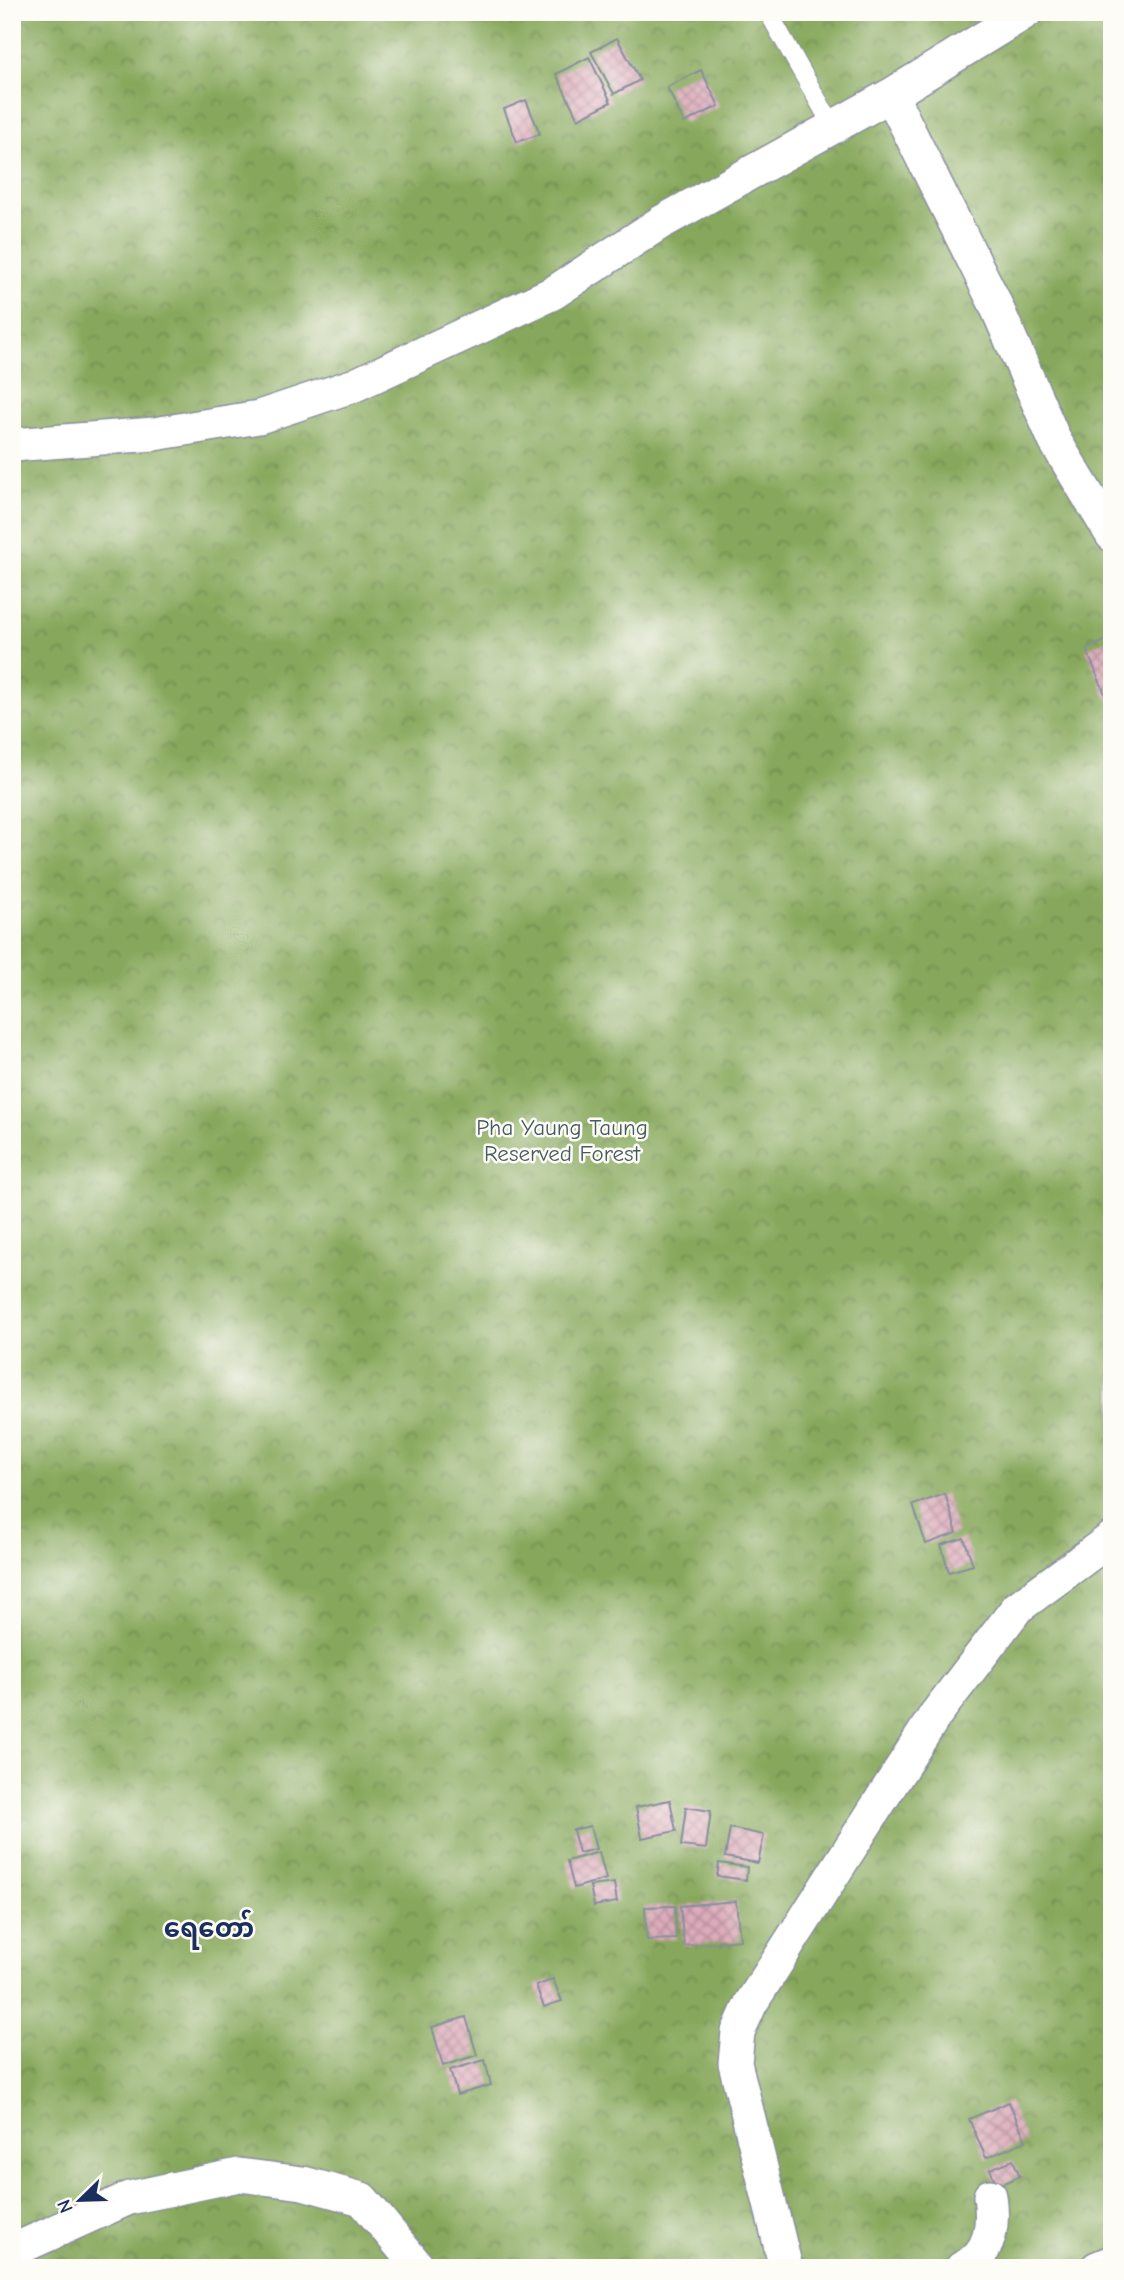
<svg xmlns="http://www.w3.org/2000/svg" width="1124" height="2280" font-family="'Comic Neue','Noto Sans Myanmar',sans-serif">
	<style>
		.forest { fill: url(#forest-crowns); stroke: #516c5d; stroke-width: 2 }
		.building { fill: url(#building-cross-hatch) }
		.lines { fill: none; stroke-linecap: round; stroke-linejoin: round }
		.lane-casing { stroke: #888e9c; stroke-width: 20 }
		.street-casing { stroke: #888e9c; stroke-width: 36 }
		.lane { stroke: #fff; stroke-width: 18 }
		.street { stroke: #fff; stroke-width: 33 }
		.labels { text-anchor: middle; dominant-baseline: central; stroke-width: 5; stroke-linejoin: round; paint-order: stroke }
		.park-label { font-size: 23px; fill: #465b61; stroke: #fdfcf7 }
		.quarter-label { font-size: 26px; font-weight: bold; fill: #1b2f5e; stroke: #fdfcf7 }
	</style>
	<defs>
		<pattern id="forest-crowns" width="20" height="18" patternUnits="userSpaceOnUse" patternTransform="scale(1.75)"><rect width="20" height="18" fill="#87a85c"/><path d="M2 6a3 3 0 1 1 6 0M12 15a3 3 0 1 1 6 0" fill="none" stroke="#6e894f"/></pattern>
		<pattern id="building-cross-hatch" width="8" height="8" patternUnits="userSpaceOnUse" patternTransform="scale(1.75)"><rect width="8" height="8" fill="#ddacbb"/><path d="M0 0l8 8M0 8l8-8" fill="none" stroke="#b28c9b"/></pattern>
	</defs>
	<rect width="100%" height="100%" fill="#fdfcf7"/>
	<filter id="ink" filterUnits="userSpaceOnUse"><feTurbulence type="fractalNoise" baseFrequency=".0143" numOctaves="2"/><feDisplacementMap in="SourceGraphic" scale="14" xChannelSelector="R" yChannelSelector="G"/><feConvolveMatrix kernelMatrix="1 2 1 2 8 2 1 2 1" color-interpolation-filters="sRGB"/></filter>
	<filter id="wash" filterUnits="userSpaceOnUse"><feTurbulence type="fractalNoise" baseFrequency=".00686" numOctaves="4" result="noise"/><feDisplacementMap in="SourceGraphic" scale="28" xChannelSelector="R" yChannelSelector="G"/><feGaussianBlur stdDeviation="1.57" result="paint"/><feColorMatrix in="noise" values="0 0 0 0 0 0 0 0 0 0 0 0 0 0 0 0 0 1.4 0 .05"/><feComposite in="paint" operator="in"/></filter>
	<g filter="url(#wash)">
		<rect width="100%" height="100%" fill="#f4eeda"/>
		<path class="forest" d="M12 12H1112V2268H12Z"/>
		<g id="blocks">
			<path class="building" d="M617 38 640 80 614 94 591 52Z
				M589 57 611 102 578 119 556 74Z
				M701 70 719 106 684 123 667 87Z
				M526 100 540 134 517 142 504 109Z
				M1112 638V699L1108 701 1086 649Z
				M945 1494 957 1533 926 1544 913 1505Z
				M964 1538 973 1565 949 1572 941 1545Z
				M670 1800 676 1831 642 1838 636 1807Z
				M686 1807 711 1811 706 1849 681 1846Z
				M590 1826 596 1849 579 1853 573 1830Z
				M730 1828 764 1835 758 1863 725 1857Z
				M599 1852 606 1879 574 1888 567 1861Z
				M719 1863 747 1867 746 1880 717 1876Z
				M614 1883 617 1902 594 1906 590 1886Z
				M736 1901 740 1940 684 1946 680 1906Z
				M675 1906 676 1939 647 1940 645 1907Z
				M553 1979 562 2001 544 2007 536 1986Z
				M466 2017 477 2055 443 2066 432 2027Z
				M485 2060 491 2085 457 2095 450 2070Z
				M1009 2102 1026 2141 986 2158 969 2119Z
				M1013 2160 1020 2176 997 2186 990 2169Z"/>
		</g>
	</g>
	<g filter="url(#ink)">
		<use href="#blocks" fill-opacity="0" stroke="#888e9c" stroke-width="2"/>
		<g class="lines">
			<g class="lane-casing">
				<path id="lane" d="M768 12 833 127"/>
			</g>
			<g class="street-casing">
				<path id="street" d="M891 95 994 301 1055 441 1112 535
					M12 445 154 434 259 417 355 385 553 293 660 223 891 95 1026 12
					M12 2251 129 2198 239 2175 303 2183 362 2199 419 2268
					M786 2268 735 2063 738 2032 751 2003 936 1714 1017 1608 1112 1538
					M962 2268C992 2254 994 2224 990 2196
					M1097 2268 1112 2262"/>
			</g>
			<use href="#lane" class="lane"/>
			<use href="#street" class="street"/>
		</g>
	</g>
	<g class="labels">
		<g class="park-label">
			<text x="562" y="1127">Pha Yaung Taung<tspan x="562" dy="26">Reserved Forest</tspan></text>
		</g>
		<g class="quarter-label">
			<text x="209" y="1929">ရေတော်</text>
		</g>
	</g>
	<rect width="1124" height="2280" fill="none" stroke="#fdfcf7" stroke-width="42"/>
	<g transform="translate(80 2200) rotate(247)" stroke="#fdfcf7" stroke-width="5" paint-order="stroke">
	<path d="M0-5L12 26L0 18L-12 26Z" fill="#1b2f5e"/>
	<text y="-10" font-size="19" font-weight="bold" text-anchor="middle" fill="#1b2f5e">N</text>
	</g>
</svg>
